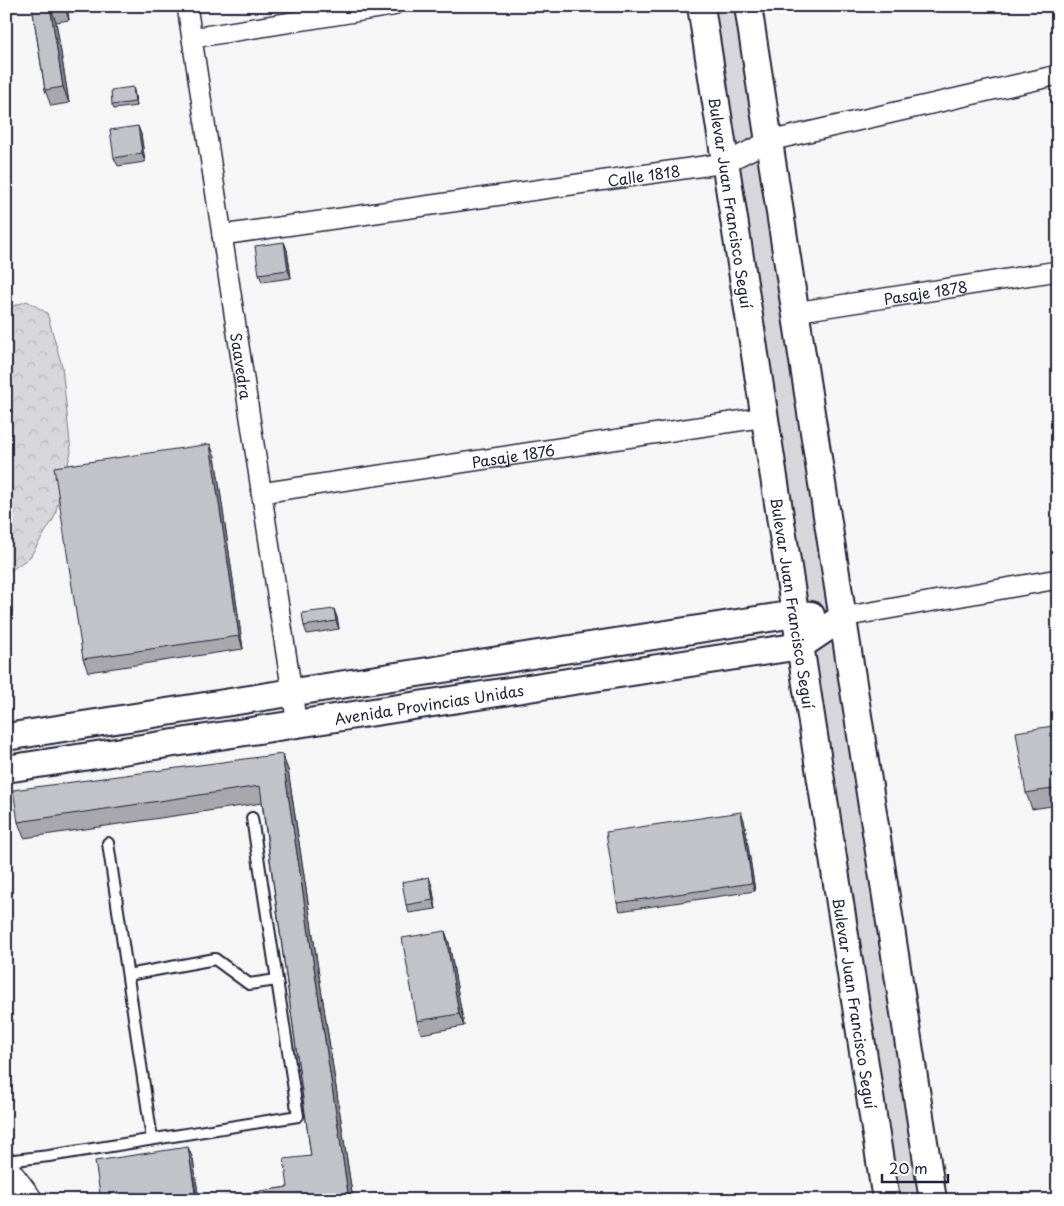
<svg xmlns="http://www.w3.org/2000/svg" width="1064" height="1206" font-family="'Playpen Sans',sans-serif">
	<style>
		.green { fill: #d7d7db; stroke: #7c7c8b }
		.forest { fill: url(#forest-crowns); stroke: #7c7c8b }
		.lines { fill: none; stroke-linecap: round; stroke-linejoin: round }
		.service-casing { stroke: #22223b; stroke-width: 14 }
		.minor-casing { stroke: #22223b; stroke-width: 22 }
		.secondary-casing { stroke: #22223b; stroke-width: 30 }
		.primary-casing { stroke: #22223b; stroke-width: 31 }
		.service { stroke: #fff; stroke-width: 10 }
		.minor { stroke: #fff; stroke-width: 19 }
		.secondary { stroke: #fff; stroke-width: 26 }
		.primary { stroke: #fff; stroke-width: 28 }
		.wall { fill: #a7a7ad; stroke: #22223b }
		.shaded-wall { fill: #88888d; stroke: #22223b }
		.building { fill: #c2c2c9; stroke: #22223b }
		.labels { text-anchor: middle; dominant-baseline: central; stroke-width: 4; stroke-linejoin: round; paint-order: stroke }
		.street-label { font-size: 15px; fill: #22223b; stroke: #fff }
	</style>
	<defs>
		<pattern id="forest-crowns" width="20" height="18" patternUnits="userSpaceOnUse" patternTransform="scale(1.25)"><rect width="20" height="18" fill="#d7d7db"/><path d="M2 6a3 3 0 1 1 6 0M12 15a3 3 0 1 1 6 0" fill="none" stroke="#b8b8bd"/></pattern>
	</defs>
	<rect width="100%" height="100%" fill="#f6f6f7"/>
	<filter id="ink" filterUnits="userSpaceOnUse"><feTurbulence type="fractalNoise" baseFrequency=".02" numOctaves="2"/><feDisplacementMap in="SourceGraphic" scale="10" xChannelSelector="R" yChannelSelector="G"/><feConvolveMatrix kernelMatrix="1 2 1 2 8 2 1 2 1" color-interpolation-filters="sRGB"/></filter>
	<g filter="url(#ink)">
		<path class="green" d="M701 6H748L933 1200H886Z"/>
		<path class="forest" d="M27 301 47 313 62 366 71 452 54 518 30 557 6 574V309Z"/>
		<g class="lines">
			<g class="service-casing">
				<path id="service" d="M108 843 152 1139
					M128 975 215 959 249 984 277 980
					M6 1161 49 1156 298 1116 252 818"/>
			</g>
			<g class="minor-casing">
				<g id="minor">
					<path id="s1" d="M187 6 297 725"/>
					<path d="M192 38 392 6"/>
					<path id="s2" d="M222 235 725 163 769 141 1058 75"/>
					<path id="s3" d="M795 312 1058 271"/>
					<path id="s4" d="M261 493 765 417"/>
					<path d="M843 617 1058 579"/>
				</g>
			</g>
			<g class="secondary-casing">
				<g id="secondary">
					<path id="s5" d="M701 6 886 1200"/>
					<path d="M748 6 933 1200"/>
					<path d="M6 737 795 614 811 615"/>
					<path id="s6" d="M6 769 800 646 843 617"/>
				</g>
			</g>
			<g class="primary-casing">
				<path id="primary" d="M6 1171 28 1200"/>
			</g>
			<use href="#service" class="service"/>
			<use href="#minor" class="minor"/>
			<use href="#secondary" class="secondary"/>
			<use href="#primary" class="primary"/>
		</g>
		<path class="wall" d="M32 6H67L69 20 56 22 69 103 51 106 45 90Z
			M133 87 134 91 137 106 114 109 112 105Z
			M141 134 145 162 118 166 114 158Z
			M284 242 287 250 291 278 262 282 259 274Z
			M215 456 243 649 88 672 83 659Z
			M337 617 339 629 307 634 304 626Z
			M1058 725V805L1032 809 1026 793Z
			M282 754 288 770 353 1200H203L288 1187 311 1156 262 803 24 838 18 822Z
			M744 820 755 891 620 911 617 903Z
			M432 886 436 909 409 913 406 905Z
			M445 931 449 943 464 1026 421 1034 417 1021Z
			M193 1159 199 1200H101Z"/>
		<path class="shaded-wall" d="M50 6 56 22 69 103 63 87Z
			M64 6H67L69 20Z
			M133 87 134 91 137 106 135 102Z
			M138 126 141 134 145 162 142 153Z
			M284 242 287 250 291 278 288 270Z
			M210 444 215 456 243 649 239 636Z
			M334 609 337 617 339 629 336 621Z
			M282 754 288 770 353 1200H349Z
			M741 812 744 820 755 891 752 883Z
			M429 877 432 886 436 909 433 900Z
			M445 931 449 943 464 1026 459 1014Z
			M188 1147 193 1159 199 1200H197Z"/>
		<path class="building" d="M32 6H50L63 87 45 90Z
			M133 87 135 102 112 105 111 90Z
			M138 126 142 153 114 158 110 130Z
			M284 242 288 270 259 274 255 246Z
			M210 444 239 636 83 659 54 467Z
			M334 609 336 621 304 626 302 613Z
			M1058 725V788L1026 793 1016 732Z
			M282 754 349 1200H203L288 1187 284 1159 311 1156 260 786 18 822 13 790Z
			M741 812 752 883 617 903 606 832Z
			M429 877 433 900 406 905 402 882Z
			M445 931 459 1014 417 1021 402 938Z
			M188 1147 196 1199 163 1200V1194L131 1199V1200H101L95 1161Z"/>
	</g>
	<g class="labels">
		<g class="street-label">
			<text stroke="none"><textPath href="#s2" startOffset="426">Calle 1818</textPath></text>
			<text stroke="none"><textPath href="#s5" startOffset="199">Bulevar Juan Francisco Seguí</textPath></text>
			<text stroke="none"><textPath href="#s3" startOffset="132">Pasaje 1878</textPath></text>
			<text stroke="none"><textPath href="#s1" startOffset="364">Saavedra</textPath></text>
			<text stroke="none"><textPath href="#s4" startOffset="255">Pasaje 1876</textPath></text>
			<text stroke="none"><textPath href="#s5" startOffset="604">Bulevar Juan Francisco Seguí</textPath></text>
			<text stroke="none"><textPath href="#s6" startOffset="428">Avenida Provincias Unidas</textPath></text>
			<text stroke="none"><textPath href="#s5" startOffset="1009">Bulevar Juan Francisco Seguí</textPath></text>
		</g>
	</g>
	<rect width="1064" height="1206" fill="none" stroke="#fff" stroke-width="25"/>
	<rect x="12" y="12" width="1039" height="1181" fill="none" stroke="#22223b" stroke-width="2" filter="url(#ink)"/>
	<path d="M882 1174v8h66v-8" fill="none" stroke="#22223b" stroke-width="2.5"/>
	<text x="889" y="1174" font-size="15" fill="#22223b" stroke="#ffffff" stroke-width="4" paint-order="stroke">20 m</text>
</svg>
